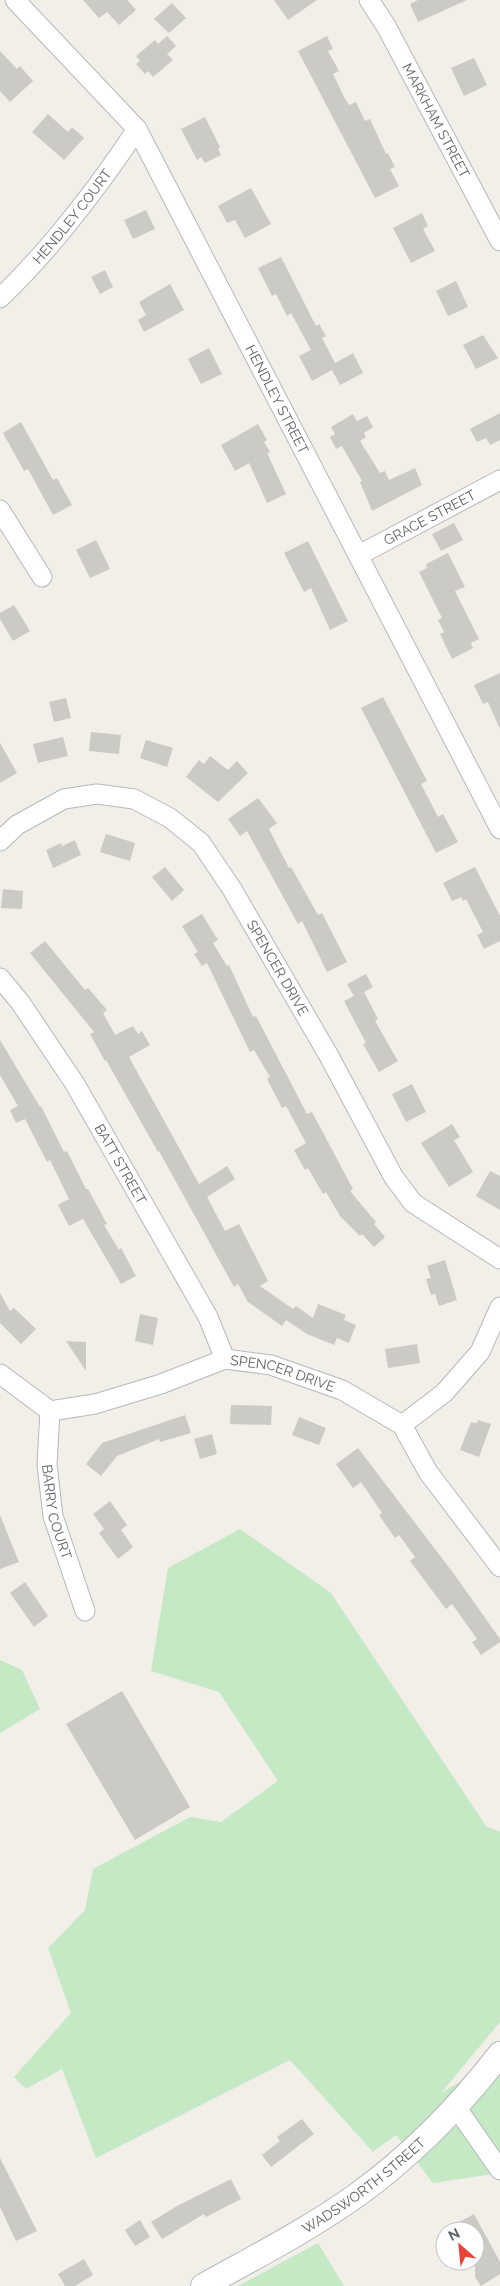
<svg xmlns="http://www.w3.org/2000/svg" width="500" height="2286" font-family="Raleway,sans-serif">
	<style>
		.green { fill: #c5e8c5 }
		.building { fill: #cccac5 }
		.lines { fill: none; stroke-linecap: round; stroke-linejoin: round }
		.minor-casing { stroke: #b5b8bc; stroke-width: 21 }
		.tertiary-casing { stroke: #b5b8bc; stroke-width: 26 }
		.minor { stroke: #fff; stroke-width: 19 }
		.tertiary { stroke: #fff; stroke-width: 24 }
		.labels { text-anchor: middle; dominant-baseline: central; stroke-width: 4; stroke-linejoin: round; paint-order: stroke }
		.street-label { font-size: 14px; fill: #5f6368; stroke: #fff }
	</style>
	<rect width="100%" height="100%" fill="#f1efe8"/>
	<path class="green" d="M240 1529 331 1593 486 1826 500 1832V2022L441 2093 500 2058V2173L433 2183 396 2135 373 2152 290 2060 96 2158 62 2069 26 2089 14 2077 71 2013 48 1948 85 1910 93 1869 190 1817 221 1822 278 1781 219 1692 151 1671 168 1568Z
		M0 1660 22 1670 40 1709 0 1733Z
		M318 2243 344 2286H238Z"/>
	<path class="building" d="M83 0H127L136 10 119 25 107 12 99 18Z
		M274 0H317L288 20Z
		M418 0H467L418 22 410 4Z
		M172 3 186 18 169 33 154 19Z
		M167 36 176 46 167 54 173 60 153 77 148 71 145 74 136 64 140 61 136 56 155 40 158 44Z
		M327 36 333 49 328 51 339 71 333 74 345 99 349 105 356 102 365 121 370 119 386 154 388 153 395 167 390 169 399 186 375 198 298 51Z
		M0 51 17 69 20 66 33 81 10 102 0 91Z
		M474 58 487 85 464 96 451 68Z
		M48 114 68 132 72 127 84 138 64 160 32 132Z
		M205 117 220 147 218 149 221 155 205 163 201 157 197 160 181 129Z
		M251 188 271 224 245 238 235 220 227 223 218 206Z
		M146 210 155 229 133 239 124 220Z
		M422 213 428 226 423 229 435 251 411 263 393 228Z
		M281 257 316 326 319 324 326 336 322 338 335 363 353 353 363 373 340 385 332 370 312 381 299 356 311 350 291 313 287 316 276 294 272 296 258 268Z
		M105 270 113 287 100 294 91 277Z
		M456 281 468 307 448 316 436 291Z
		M170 284 184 310 144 332 138 320 146 315 139 302Z
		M483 335 498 358 476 369 463 345Z
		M209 348 222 374 201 384 188 359Z
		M500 413V440L490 445 486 438 477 442 470 429Z
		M353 414 357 421 367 416 373 427 364 433 366 437 360 441 380 473 385 471 389 480 415 468 422 485 372 511 360 482 362 481 342 446 336 449 330 437 335 434 331 427Z
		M21 422 53 480 57 478 72 505 53 515 28 469 24 471 3 433Z
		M258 424 267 440 264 442 270 452 267 453 286 494 267 503 249 463 235 471 221 445Z
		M454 523 463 540 441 551 432 534Z
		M96 540 110 569 90 578 76 550Z
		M308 541 348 621 330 630 311 588 304 592 284 553Z
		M448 553 465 587 455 591 479 639 471 643 473 648 452 659 440 634 444 632 438 620 442 618 419 572 427 568 426 564Z
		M14 605 30 631 13 641 0 619V613Z
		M500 673V729L488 702 483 704 474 685Z
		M383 697 427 781 421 784 438 817 443 814 458 842 436 853 361 708Z
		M66 698 71 718 54 722 49 702Z
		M91 732 121 735 119 754 89 751Z
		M63 737 68 756 38 763 33 744Z
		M146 740 173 748 167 767 140 758Z
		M0 743 17 773 0 783Z
		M210 756 228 770 237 761 248 773 218 802 186 777 199 760 204 764Z
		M258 798 277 823 269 829 289 868 291 867 318 915 322 913 347 962 327 972 302 921 298 924 247 831 240 836 228 819Z
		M106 834 135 843 130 861 100 852Z
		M75 840 81 855 53 868 46 850 61 843 62 846Z
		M165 867 184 890 172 901 152 877Z
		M475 867 500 916V941L484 949 477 935 483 932 466 899 463 901 461 897 452 901 443 883Z
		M3 889 23 891 22 909 1 908Z
		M202 914 218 940 213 943 227 966 229 965 253 1017 256 1016 307 1114 312 1112 353 1189 350 1191 376 1222 374 1224 385 1237 374 1247 362 1234 360 1236 340 1216 326 1192 323 1194 308 1168 305 1170 294 1150 306 1143 286 1106 282 1108 267 1079 270 1077 254 1050 250 1052 207 963 202 966 194 954 198 952 182 926Z
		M45 941 85 990 88 988 107 1010 103 1013 115 1035 133 1026 138 1034 142 1031 150 1045 129 1057 199 1184 227 1166 235 1179 207 1197 225 1231 239 1224 268 1281 260 1286 293 1309 296 1306 313 1318 318 1304 346 1315 344 1320 356 1325 349 1343 337 1338 334 1345 307 1334 286 1320 282 1326 248 1302 238 1284 234 1287 159 1151 158 1152 106 1060 105 1061 90 1034 94 1032 30 953Z
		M366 974 373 987 364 992 378 1019 375 1021 398 1061 379 1072 363 1044 366 1043 344 1001 354 996 347 984Z
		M0 1040 40 1107 41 1106 64 1152 67 1151 86 1189H88L107 1224 104 1225 119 1250 121 1248 136 1276 121 1284 83 1219 69 1226 58 1205 69 1199 50 1160 47 1162 25 1119 16 1123 10 1110 18 1106 0 1075Z
		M412 1084 426 1112 406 1122 392 1094Z
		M452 1124 460 1137 454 1140 473 1172 449 1187 421 1143Z
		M490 1171 500 1176V1210L476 1196Z
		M445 1260 457 1300 439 1306 435 1294 431 1295 426 1279 431 1278 427 1266Z
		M0 1293 10 1311 14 1308 36 1329 21 1344 0 1323Z
		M140 1314 158 1318 153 1345 135 1341Z
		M66 1341 86 1342V1371Z
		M417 1344 420 1363 388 1368 385 1349Z
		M231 1405 272 1406 271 1425 230 1424Z
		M185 1415 191 1433 160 1442 159 1439 117 1456 101 1476 86 1464 102 1443Z
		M299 1417 326 1428 319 1445 292 1435Z
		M478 1420 491 1424 479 1457 460 1450 471 1422 477 1423Z
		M212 1434 217 1454 200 1459 194 1439Z
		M358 1448 454 1574 500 1639V1642L481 1655 472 1642 477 1639 452 1604 446 1609 410 1561 415 1557 399 1535 395 1538 379 1515 382 1513 361 1482 353 1488 336 1464Z
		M110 1501 127 1525 121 1530 133 1547 118 1559 99 1533 104 1529 93 1514Z
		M0 1515 19 1562 0 1569Z
		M25 1582 48 1616 34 1627 10 1593Z
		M122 1691 190 1807 135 1840 66 1724Z
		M302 2119 314 2134 271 2167 262 2155 280 2141 277 2137Z
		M0 2158 37 2231 16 2241 0 2207Z
		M231 2179 241 2199 206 2217 204 2214 162 2239 151 2222 177 2206Z
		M474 2214 500 2262V2274L481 2286 475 2277V2231H443Z
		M140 2220 150 2237 135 2246 125 2230Z
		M84 2259 93 2275 75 2286H65L58 2274Z"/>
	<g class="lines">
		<g class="minor-casing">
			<g id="minor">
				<path id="s1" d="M15 0 137 129 500 829"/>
				<path id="s2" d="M369 0 386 26 500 241"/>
				<path id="s3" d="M0 298C52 248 97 189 137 129"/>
				<path d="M0 510 42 577"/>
				<path id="s4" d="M359 555 500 480"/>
				<path id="s5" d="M0 841 17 825 64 799 97 794 134 799 170 818 201 843 232 889 329 1056 393 1176 413 1203 500 1259"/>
				<path id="s6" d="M0 978 20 1002 75 1084 208 1317 225 1359"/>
				<path id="s7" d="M0 1374 50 1411 95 1404 161 1384 225 1359 271 1365 342 1390 402 1425 428 1472 500 1567"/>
				<path id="s8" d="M50 1411 47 1465 53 1516 85 1611"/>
				<path d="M402 1425 444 1393 480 1352 500 1307"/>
				<path d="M456 2107 500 2170"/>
			</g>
		</g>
		<g class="tertiary-casing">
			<g id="tertiary">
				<path id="s9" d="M203 2286C255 2257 308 2230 357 2195 411 2156 459 2107 500 2054"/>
			</g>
		</g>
		<use href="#minor" class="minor"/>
		<use href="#tertiary" class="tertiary"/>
	</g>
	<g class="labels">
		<g class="street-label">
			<text stroke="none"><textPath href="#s2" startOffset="138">MARKHAM STREET</textPath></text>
			<text stroke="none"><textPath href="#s3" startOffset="109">HENDLEY COURT</textPath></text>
			<text stroke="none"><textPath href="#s1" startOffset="482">HENDLEY STREET</textPath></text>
			<text stroke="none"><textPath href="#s4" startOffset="80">GRACE STREET</textPath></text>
			<text stroke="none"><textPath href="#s5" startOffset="375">SPENCER DRIVE</textPath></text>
			<text stroke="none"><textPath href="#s6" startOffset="222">BATT STREET</textPath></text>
			<text stroke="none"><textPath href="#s7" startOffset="305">SPENCER DRIVE</textPath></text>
			<text stroke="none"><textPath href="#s8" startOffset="102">BARRY COURT</textPath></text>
			<text stroke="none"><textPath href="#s9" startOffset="190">WADSWORTH STREET</textPath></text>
		</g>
	</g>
	<g transform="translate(460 2246) rotate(333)"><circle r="24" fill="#ffffff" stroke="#bfc1c3"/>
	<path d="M0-4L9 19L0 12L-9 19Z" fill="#ea4335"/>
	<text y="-8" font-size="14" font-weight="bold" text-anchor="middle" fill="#5f6368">N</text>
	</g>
</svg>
